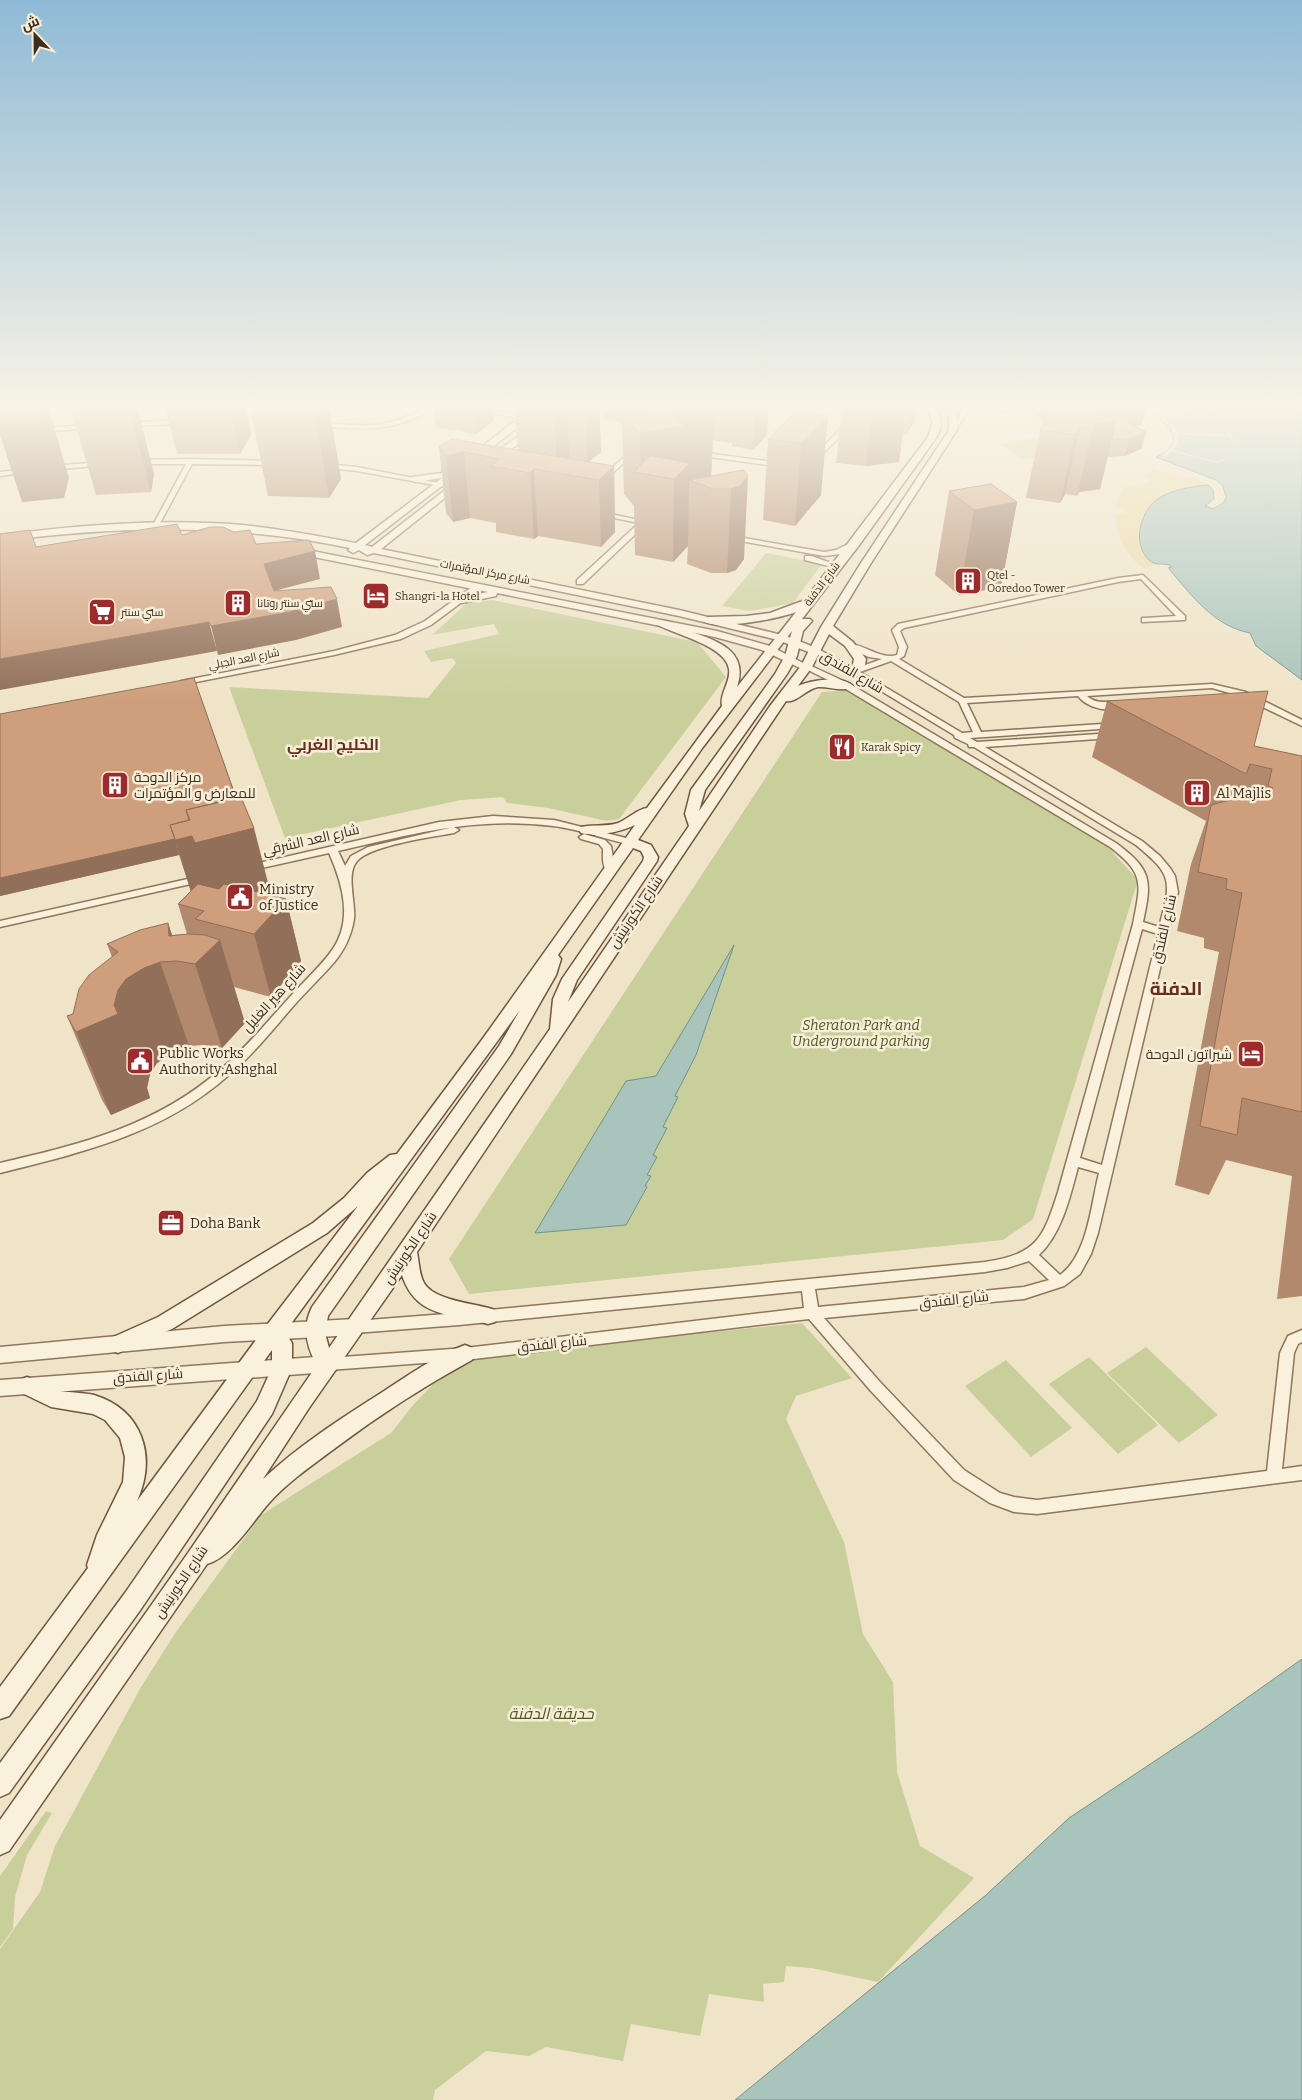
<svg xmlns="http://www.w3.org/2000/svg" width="1302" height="2100" font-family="Bitter,Cairo,serif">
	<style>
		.green { fill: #c9cf9b }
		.sand { fill: #ecd9a5 }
		.water { fill: #a9c4bc; stroke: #6f938a }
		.pier { fill: #f0e4c8 }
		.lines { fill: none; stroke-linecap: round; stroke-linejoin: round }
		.minor-casing { stroke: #8d765c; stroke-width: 3 }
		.tertiary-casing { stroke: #8d765c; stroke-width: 3 }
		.secondary-casing { stroke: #6f573f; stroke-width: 3 }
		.minor { fill: #faf1dc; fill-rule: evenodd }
		.tertiary { fill: #faf1dc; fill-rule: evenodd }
		.secondary { fill: #faf1dc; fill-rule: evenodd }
		.wall { fill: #b2896c }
		.shaded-wall { fill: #916f58 }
		.building { fill: #cf9f7d; stroke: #916f58 }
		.labels { text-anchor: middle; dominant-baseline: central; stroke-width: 5; stroke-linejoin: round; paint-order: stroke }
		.far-street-label { font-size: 11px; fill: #3d2e20; stroke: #f7eed8 }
		.far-poi-label { font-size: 11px; fill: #3d2e20; stroke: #f7eed8; text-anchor: start }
		.street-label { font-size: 14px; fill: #3d2e20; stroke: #f7eed8 }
		.poi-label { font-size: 14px; fill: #3d2e20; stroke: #f7eed8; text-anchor: start }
		.park-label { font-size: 14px; font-style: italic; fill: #4d5a26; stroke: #f7eed8 }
		.far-district-label { font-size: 16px; font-weight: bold; fill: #6b2e1e; stroke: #f7eed8 }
		.near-park-label { font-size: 16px; font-style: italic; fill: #4d5a26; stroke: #f7eed8 }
		.district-label { font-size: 19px; font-weight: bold; fill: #6b2e1e; stroke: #f7eed8 }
	</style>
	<rect width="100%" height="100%" fill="#f0e4c8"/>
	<path class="green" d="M1034 438 1058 454 1023 460 1001 444Z
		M766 553 822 564 793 603 749 611 722 606Z
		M492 600 697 642 726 677 619 819 607 821 548 808 507 803 503 797 461 800 285 838 229 687 428 698 456 663 452 658 431 662 424 651 499 634 494 624 432 635 467 603Z
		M846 690 1106 845 1138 880 1033 1219 1003 1240 469 1294 449 1259 822 692Z
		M802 1323 852 1378 796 1396 786 1419 844 1542 863 1634 893 1682 897 1772 920 1846 974 1878 878 1982 811 1968 786 1966 784 1982 763 1984 764 2002 709 1994 700 2036 631 2024 623 2061 546 2047 529 2056 486 2051 435 2090 433 2100H0V1949L40 1892 55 1846 141 1687 176 1632 261 1515 391 1433 414 1404 438 1379 469 1356Z
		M1146 1347 1218 1415 1179 1443 1107 1373Z
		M1089 1357 1158 1425 1118 1454 1049 1384Z
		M1006 1360 1072 1428 1031 1457 965 1386Z
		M46 1811 52 1813 27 1855 15 1897 13 1929 0 1947V1876Z"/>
	<path class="sand" d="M1153 469 1181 477H1194L1208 485C1196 486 1185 491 1174 495 1168 497 1160 498 1155 502 1133 514 1144 541 1148 559L1157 565 1144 568C1126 557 1117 535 1115 515L1125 512 1126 510 1115 505 1123 487 1145 484 1151 480 1143 477Z"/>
	<path class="water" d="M1197 407H1302V680L1256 646 1250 633C1214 626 1192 596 1169 569V567H1172L1170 565C1162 563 1156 566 1149 560 1131 543 1141 509 1159 498 1172 490 1192 486 1208 485L1213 490 1214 499 1205 506 1213 509 1223 503 1226 498 1223 486 1216 480 1156 457C1185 444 1172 429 1155 414Z
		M734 945 696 1055 675 1096 678 1097 663 1127 667 1128 653 1155 657 1157 647 1175 651 1176 645 1186 647 1187 626 1225 535 1233 626 1081 656 1076Z
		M1302 1659V2100H735L986 1895 1069 1818 1203 1729Z"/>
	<path class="pier" d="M1200 407H1207L1217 412 1206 408 1180 412 1187 417 1178 413 1161 416 1174 427 1177 433 1228 435 1227 429 1234 442 1229 436 1178 434 1176 447 1172 450 1218 462 1225 458 1219 463 1171 451 1165 456 1162 455 1172 446 1174 437 1171 427 1156 415Z"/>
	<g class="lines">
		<g class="minor-casing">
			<path id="minor" d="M425 407H433C398 434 358 429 317 426L314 424 317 422C360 426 386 431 425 407Z
				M459 407H475L532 418 529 420Z
				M838 407C847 407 853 411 856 419L854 423 816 460H812V458L850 419 848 415Z
				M961 407H967V413L955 431H951L961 413Z
				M989 407H1013L1003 412Z
				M185 421V423L183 424 127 426 124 424 127 422Z
				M93 425 94 426 91 428 40 432 37 430 40 428Z
				M633 449 638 450 606 479H602V477Z
				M698 452 781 463 784 465 781 467 696 455 695 454Z
				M191 459 275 461 278 463 275 465 192 464 159 525 154 526 153 525 186 464H136L133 462 136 460Z
				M102 462 105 464 104 465 51 470 48 468 51 466Z
				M323 464 357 467 454 486 451 488 357 471 321 467 320 466Z
				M28 469 31 471 30 472 0 476V472Z
				M601 512 653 523 650 525 646 524 583 584H577V580L639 523 599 515 598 514Z
				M732 536 824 552 836 550 854 541 860 542 841 554 824 556 730 539 729 538Z
				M805 556H811L840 566 836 568 805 560Z
				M1143 575 1185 616V620L1142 622V618H1145L1176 616 1141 579 1118 582 904 628 900 631 907 647 904 656 899 659 964 698 1212 684 1246 692 1302 720V726L1240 696 1212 688 1087 696C1100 708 1115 697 1125 705 1113 714 1088 709 1078 696L967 703 981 732 1117 723 1118 725 1114 728 970 738 977 742 1114 733 1115 735 1111 738 985 747 1142 841 1160 856 1170 868 1175 876 1178 892 1098 1233 1091 1254 1080 1274 1064 1286 1024 1299 824 1318 880 1382 964 1470 1000 1493 1014 1497 1037 1500 1267 1471 1280 1353 1288 1336 1302 1330V1342L1298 1344 1294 1353 1282 1469 1302 1466V1480L1037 1514 1014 1512 990 1503 954 1480 870 1390 809 1319 465 1360 329 1370 324 1368 322 1364 324 1360 329 1358 465 1348 804 1308 802 1291 459 1325 355 1333 350 1331 348 1327 350 1323 355 1321 459 1313 985 1262C1037 1254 1043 1239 1058 1192L1133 924C1141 883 1145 874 1110 847L844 688 802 667 809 665 850 684 1116 843C1152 870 1152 880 1143 922L1159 927C1171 882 1174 876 1136 845L974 747H969L968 744 955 738 954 735 853 674 846 675 845 673 847 671 811 651 818 649 854 669 882 659 869 657 847 648V644C864 643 879 660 897 655L899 647 892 630 898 624 1118 578ZM891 661 959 702 973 732 962 733 860 672ZM1142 929 1158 934 1102 1165 1080 1158ZM1078 1167 1099 1173C1091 1204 1088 1255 1060 1275L1039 1255C1062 1233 1070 1197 1078 1167ZM1029 1261 1049 1280 1024 1287 818 1307 815 1289 985 1272 1007 1268Z
				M475 585 482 587 431 625 401 639 334 655 181 685 177 683 181 681 334 651 395 635 425 621Z
				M493 816 554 820 634 840 636 842 631 845C605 839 579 829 553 826 476 816 412 834 338 851L345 866 351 856 368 847 445 829 454 827 459 830 454 833C432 837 373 845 358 860 345 873 356 902 354 919 351 938 343 953 330 967 319 979 307 991 296 1003 274 1028 254 1054 229 1075 163 1134 83 1152 0 1173V1163C82 1144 156 1126 221 1069 246 1048 267 1022 289 998 302 983 318 969 330 953 354 922 343 885 329 853L248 871 245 870 243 868 245 866 439 822Z
				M584 834 605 840 611 846 615 870 613 872H607C602 865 603 857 603 849L599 844 581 839 579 837Z
				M201 876 204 877 206 879 204 881 0 927V921Z"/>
		</g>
		<g class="tertiary-casing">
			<path id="tertiary" d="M520 407H550L517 428 365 545 372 547 458 480 461 481V485L381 549 679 610 786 636 819 649 820 651 819 653H811L778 640 679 616 374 553 367 555 359 550 353 553 348 550 350 548C229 523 121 526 0 541V535C80 525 162 518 243 525 281 529 318 536 356 543L442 478 415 482 411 479 412 477 449 472 511 424 533 410 510 413 506 411Z
				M531 427 538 429 494 462H488V458Z
				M297 548 717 631 770 646 811 667 806 670 802 669 762 650 715 637 497 593 496 596 462 603 457 600 458 598 488 592 294 553 292 551Z
				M355 1319 361 1322 364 1327 361 1332 355 1335 224 1342 0 1363V1347L224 1326Z
				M329 1356 336 1358 338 1364 336 1370 329 1372 0 1396V1380Z"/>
		</g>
		<g class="secondary-casing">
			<path id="secondary" d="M927 407H936C942 418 943 427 936 438L860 544 802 619H810L812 621 803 631 797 656 787 674 705 790 699 811 770 706 801 666 821 627 861 563 949 430V417L942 407H951L957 417V430L871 563 833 626 853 642 866 659 865 665 857 673H849L847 671 853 664 854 659 845 646 829 634 812 667 798 686C811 680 842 675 853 686 846 693 828 686 818 687 806 689 797 703 786 701L417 1252C419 1262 419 1274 424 1283 434 1301 475 1303 495 1310L498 1316 495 1322 488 1324C450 1313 416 1318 402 1275L309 1408 263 1479C298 1446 340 1419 381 1393 407 1376 435 1356 465 1345L472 1348 475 1354 472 1360C424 1386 378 1416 334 1449 311 1466 288 1482 269 1503 253 1521 231 1558 207 1564L9 1851 0 1855V1820L188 1553 317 1365C306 1346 302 1327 312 1307L499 1046 520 1010 285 1332 292 1343V1368L272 1414 141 1609 9 1793 0 1797V1763L125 1593 257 1401 272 1368V1350L9 1716 0 1719V1687L88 1568 87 1565 97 1535 123 1482 125 1457 120 1438 105 1420 93 1414 51 1407 20 1392 17 1386 20 1380 27 1377C37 1381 45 1387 55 1390 68 1393 81 1392 94 1395 143 1410 157 1457 137 1501L267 1325 358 1206 327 1233 172 1329 118 1353 111 1350 108 1344 111 1338 158 1317 313 1223 344 1198 367 1173 390 1155 397 1154 484 1037 635 825C620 832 598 837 581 833L579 830 581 827C593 824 606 827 618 823 628 819 637 809 647 808L722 706C719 694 731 682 729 669 726 646 676 635 658 625L656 623 658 621C667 619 676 626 684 629 713 640 750 648 737 687L796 612C780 618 715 632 702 620L708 617 746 616 770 613 805 600 928 437 933 422ZM792 631 785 656 775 674 691 790 685 814 689 826 568 1002 577 980 657 861 658 857 651 845 638 840 703 747ZM633 848 641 851 644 857 643 861 562 979 553 999 550 1029 329 1348 325 1333 328 1316 511 1054 556 975 561 959 558 955Z"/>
		</g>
		<use href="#minor" class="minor"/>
		<use href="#tertiary" class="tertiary"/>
		<use href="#secondary" class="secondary"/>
	</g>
	<path class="wall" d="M137 407 154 474 151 492 96 495 73 416Z
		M165 407H245L251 435 240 454H177Z
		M329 407 341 479 329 498 268 496 252 416Z
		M433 407H493L494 421 476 434 436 427Z
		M515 407H599L601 452 588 462 614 466 615 532 601 547 538 536 534 539 496 532V523L470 518 453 522 446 513 439 447 518 450Z
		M604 407H769L767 435 753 450 732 446V443L713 440 711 476 743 470 744 559 736 570 727 573H711L687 564 688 546 673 562 635 555 634 506 624 494 622 423 604 418Z
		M842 407H916L914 423 906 434H903L899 462 866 466 836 463Z
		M1025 407H1081L1094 409V407H1147L1142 424 1134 426 1146 432 1141 449 1125 456 1108 457 1100 489 1079 492 1077 496 1065 494 1060 503 1026 498 1040 430 1045 420H1043L1025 408Z
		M796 411 821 495 795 526 763 520 768 439Z
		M949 491 1017 502 1001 587 959 595 935 575Z
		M194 678 271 895 286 899 301 961 271 997 234 987 245 1023 222 1048 204 1045 189 1046 174 1052 157 1063 150 1074 147 1088 150 1098 111 1115 102 1100 67 1016 73 1014 112 957 107 944 168 923 172 935 187 934 178 904 191 891 179 855 0 896V714Z
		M1107 701 1254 746 1302 756V1296L1277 1299 1292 1176 1226 1160 1209 1195 1175 1185 1219 952 1204 948V938L1177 931 1191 864 1206 821 1092 757Z"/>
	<path class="shaded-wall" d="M43 407H48L69 478 64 498 22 502 0 435V421Z
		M131 407H137L154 474 151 492 130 412Z
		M230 407H245L251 435 240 454Z
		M323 407H329L341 479 329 498 315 418Z
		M474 407H493L494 421 476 434Z
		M555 407H567L570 475 557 473 554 409Z
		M586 407H599L601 452 587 463Z
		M639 407H653V420L639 427Z
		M670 407H714L711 478 689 480 688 546 673 562 674 479 641 473 640 433 670 428Z
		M755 407H769L767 435 753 450Z
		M872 407H906L899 462 866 466Z
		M910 407H916L914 423 906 434Z
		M1046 407H1075L1074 415 1043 420Z
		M1117 407H1147L1142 424 1114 429 1100 489 1079 492 1077 496 1093 428 1102 410 1098 424 1114 422Z
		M828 416 821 495 795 526 801 444Z
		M1080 426 1065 494 1060 503 1075 435Z
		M1146 432 1141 449 1125 456 1129 439Z
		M464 452 470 518 453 522 446 456Z
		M614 466 615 532 601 547 599 480Z
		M534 469 538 536 534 539 530 473Z
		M748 476 744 559 736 570 727 573 731 489Z
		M1017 502 1001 587 959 595 974 510Z
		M315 551 320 579 270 592 264 564Z
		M337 599 342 627 296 640 218 655 211 626Z
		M209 622 217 651 0 690V659Z
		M254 828 275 910 219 925 192 836 217 918 204 911 196 909 175 839 193 835Z
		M175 839 179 855 0 896V878Z
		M286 899 301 961 271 997 254 934Z
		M168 923 181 962 169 936Z
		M220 940 245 1023 222 1048 195 964Z
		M160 962 189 1046 174 1052 157 1063 150 1074 147 1088 150 1098 111 1115 76 1032 114 1005 118 990 126 979 144 968Z"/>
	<path class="building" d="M0 407H43L39 419 0 421Z
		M76 407H131L130 412 73 416Z
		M259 407H323L315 418 252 416Z
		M1052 407H1081L1102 410 1100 414 1116 422 1094 424 1093 428 1080 426 1075 435 1040 430Z
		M667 409 686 426 640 433 622 415Z
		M796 411 828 416 801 444 768 439Z
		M1119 417 1146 432 1129 439 1112 440 1116 422 1110 419Z
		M451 439 614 466 599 480 534 469 530 473 491 466 500 459 464 452 446 456 439 447Z
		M650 456 690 463 674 479 634 472Z
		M743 470 748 476 740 486 731 489H713L689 480Z
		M991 484 1017 502 974 510 949 491Z
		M177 524 182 535 210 527H223L234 532 250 530 256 544 309 540 315 551 264 564 274 591 331 587 337 599 290 612 211 626 209 622 0 659V534L30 530 36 547Z
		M194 678 236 798 186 810 189 820 170 825 175 839 0 878V714Z
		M1268 691 1254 746 1302 756V1112L1242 1098 1237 1135 1200 1126 1242 893 1226 889 1227 879 1198 872 1211 805 1253 794 1265 797 1267 790 1273 788 1268 786 1272 769 1250 764 1246 774 1107 701Z
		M241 797 254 828 195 843 192 836 175 840 170 825 190 820 186 810Z
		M198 884 219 889 224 884 286 899 254 934 195 919 204 911 178 904Z
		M168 923 169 936 188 934 205 935 220 940 195 964 177 961 160 962 144 968 126 979 118 990 114 1005 118 1014 76 1032 67 1016 73 1014 79 989 89 975 118 952 107 944 140 930Z"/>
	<linearGradient id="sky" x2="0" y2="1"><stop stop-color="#8fbad6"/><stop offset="0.58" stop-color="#f8f3e6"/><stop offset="1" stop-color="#f8f3e6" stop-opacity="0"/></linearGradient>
	<rect width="1302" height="701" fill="url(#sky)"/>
	<defs>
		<g id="building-square" transform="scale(1.4375)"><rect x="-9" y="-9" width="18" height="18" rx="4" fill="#9e2a2b" stroke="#f7eed8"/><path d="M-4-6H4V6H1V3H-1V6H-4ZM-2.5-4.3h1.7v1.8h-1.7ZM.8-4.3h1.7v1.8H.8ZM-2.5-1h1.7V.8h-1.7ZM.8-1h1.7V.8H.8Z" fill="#fff"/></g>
		<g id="hotel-square" transform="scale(1.4375)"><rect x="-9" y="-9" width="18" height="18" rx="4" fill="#9e2a2b" stroke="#f7eed8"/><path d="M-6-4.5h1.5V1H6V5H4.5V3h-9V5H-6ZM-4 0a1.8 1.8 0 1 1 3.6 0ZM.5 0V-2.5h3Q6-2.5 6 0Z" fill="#fff"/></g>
		<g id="supermarket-square" transform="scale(1.4375)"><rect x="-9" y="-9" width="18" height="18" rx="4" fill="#9e2a2b" stroke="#f7eed8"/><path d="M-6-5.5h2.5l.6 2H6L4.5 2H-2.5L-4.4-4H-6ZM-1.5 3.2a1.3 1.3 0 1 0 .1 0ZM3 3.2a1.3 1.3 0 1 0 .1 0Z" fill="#fff"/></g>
		<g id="restaurant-square" transform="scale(1.4375)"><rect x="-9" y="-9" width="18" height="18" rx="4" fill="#9e2a2b" stroke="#f7eed8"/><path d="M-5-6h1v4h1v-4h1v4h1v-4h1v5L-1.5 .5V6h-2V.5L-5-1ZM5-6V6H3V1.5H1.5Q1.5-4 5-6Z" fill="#fff"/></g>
		<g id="civic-square" transform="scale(1.4375)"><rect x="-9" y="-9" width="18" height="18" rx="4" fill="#9e2a2b" stroke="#f7eed8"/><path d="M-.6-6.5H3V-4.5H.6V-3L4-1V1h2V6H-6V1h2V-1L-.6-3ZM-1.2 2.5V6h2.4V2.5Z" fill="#fff"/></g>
		<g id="office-square" transform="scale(1.4375)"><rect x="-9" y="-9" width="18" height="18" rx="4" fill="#9e2a2b" stroke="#f7eed8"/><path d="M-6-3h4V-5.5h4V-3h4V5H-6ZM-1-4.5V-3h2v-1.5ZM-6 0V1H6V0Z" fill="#fff"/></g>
	</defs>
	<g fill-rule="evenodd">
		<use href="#building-square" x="968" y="581"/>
		<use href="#hotel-square" x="376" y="596"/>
		<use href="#building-square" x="238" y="603"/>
		<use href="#supermarket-square" x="102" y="612"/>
		<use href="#restaurant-square" x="842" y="747"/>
		<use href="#building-square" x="115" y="785"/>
		<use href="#building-square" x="1197" y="793"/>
		<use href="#civic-square" x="240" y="897"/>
		<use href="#hotel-square" x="1251" y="1054"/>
		<use href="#civic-square" x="140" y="1061"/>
		<use href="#office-square" x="171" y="1223"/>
	</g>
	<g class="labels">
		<g class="far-street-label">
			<text transform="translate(485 572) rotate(11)">شارع مركز المؤتمرات</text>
			<text transform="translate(822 584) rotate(-53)">شارع الدفنة</text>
			<text transform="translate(244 659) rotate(-11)">شارع العد الجبلي</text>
		</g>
		<g class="far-poi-label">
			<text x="987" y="575">Qtel -<tspan x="987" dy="13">Ooredoo Tower</tspan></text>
			<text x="395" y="596">Shangri-la Hotel</text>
			<text x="257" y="603">ستي سنتر روتانا</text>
			<text x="121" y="612">ستي سنتر</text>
			<text x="861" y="747">Karak Spicy</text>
		</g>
		<g class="street-label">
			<text transform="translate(852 672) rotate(30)">شارع الفندق</text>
			<text transform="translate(311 840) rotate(-13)">شارع العد الشرقي</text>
			<text transform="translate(636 912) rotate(-56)">شارع الكورنيش</text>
			<text transform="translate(1164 929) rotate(-77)">شارع الفندق</text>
			<text transform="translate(274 998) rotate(-48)">شارع هير الغليل</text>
			<text transform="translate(410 1248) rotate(-56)">شارع الكورنيش</text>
			<text transform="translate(954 1300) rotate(-6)">شارع الفندق</text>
			<text transform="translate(552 1344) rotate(-6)">شارع الفندق</text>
			<text transform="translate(148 1376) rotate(-4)">شارع الفندق</text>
			<text transform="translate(181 1582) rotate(-56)">شارع الكورنيش</text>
		</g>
		<g class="poi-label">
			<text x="134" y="777">مركز الدوحة<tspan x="134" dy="16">للمعارض و المؤتمرات</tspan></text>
			<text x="1216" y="793">Al Majlis</text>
			<text x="259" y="889">Ministry<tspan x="259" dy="16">of Justice</tspan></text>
			<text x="159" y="1053">Public Works<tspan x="159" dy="16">Authority;Ashghal</tspan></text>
			<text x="1232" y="1054" text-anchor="end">شيراتون الدوحة</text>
			<text x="190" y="1223">Doha Bank</text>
		</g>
		<g class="park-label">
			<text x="861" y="1025">Sheraton Park and<tspan x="861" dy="16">Underground parking</tspan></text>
		</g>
		<g class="far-district-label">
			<text x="333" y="744">الخليج الغربي</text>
		</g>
		<g class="near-park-label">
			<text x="551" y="1713">حديقة الدفنة</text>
		</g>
		<g class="district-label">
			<text x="1176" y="988">الدفنة</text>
		</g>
	</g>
	<g transform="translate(35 35) rotate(338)" stroke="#f7eed8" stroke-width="4" paint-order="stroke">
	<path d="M0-4L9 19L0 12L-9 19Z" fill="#3d2e20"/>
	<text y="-8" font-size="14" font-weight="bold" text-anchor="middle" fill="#3d2e20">ش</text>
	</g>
</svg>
